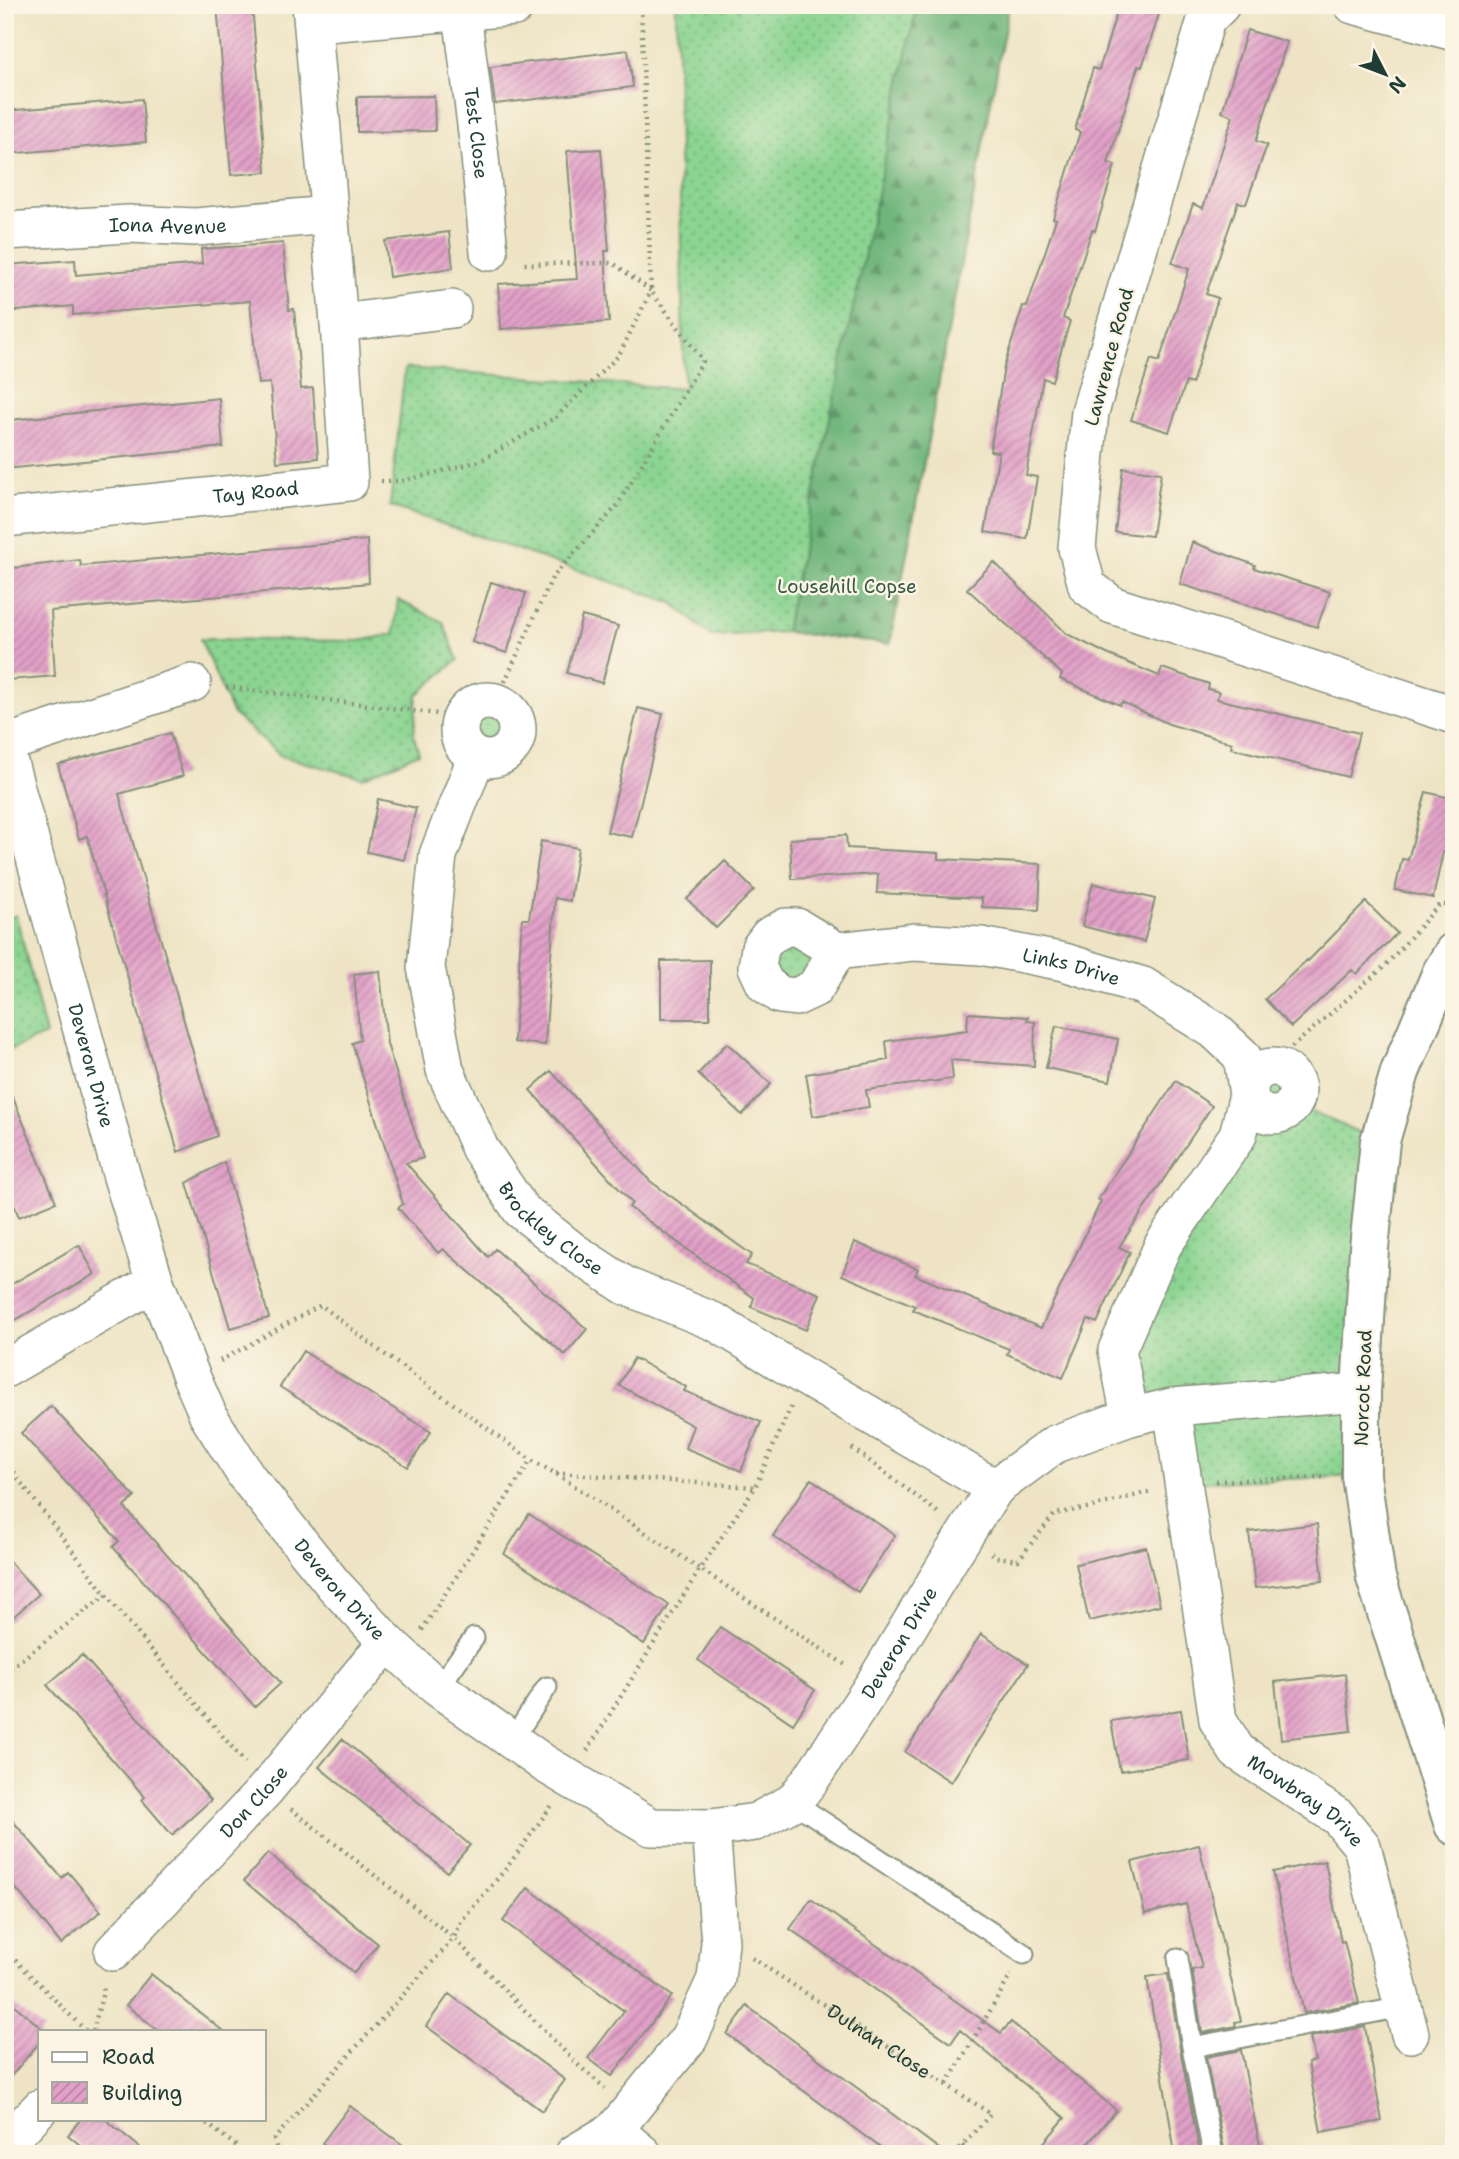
<svg xmlns="http://www.w3.org/2000/svg" width="1459" height="2159" font-family="'Shantell Sans',sans-serif">
	<style>
		.grass { fill: url(#grass-dots); stroke: #558862; stroke-width: 2 }
		.forest { fill: url(#forest-firs); stroke: #487a58; stroke-width: 2 }
		.building { fill: url(#building-hatch) }
		.lines { fill: none; stroke-linecap: round; stroke-linejoin: round }
		.service-casing { stroke: #86907c; stroke-width: 23 }
		.minor-casing { stroke: #86907c; stroke-width: 40 }
		.tertiary-casing { stroke: #86907c; stroke-width: 42 }
		.path { stroke: #86907c; stroke-width: 4.5; stroke-dasharray: 2 5; stroke-linecap: butt }
		.service { stroke: #fff; stroke-width: 19 }
		.minor { stroke: #fff; stroke-width: 37 }
		.tertiary { stroke: #fff; stroke-width: 38 }
		.minor-bridge-casing { stroke: #86907c; stroke-width: 40; stroke-linecap: butt }
		.minor-bridge { stroke: #fff; stroke-width: 37 }
		.labels { text-anchor: middle; dominant-baseline: central; stroke-width: 5; stroke-linejoin: round; paint-order: stroke }
		.street-label { font-size: 19px; fill: #1f3d34; stroke: #fcf5e5 }
		.park-label { font-size: 19px; fill: #355b47; stroke: #fcf5e5 }
	</style>
	<defs>
		<pattern id="grass-dots" width="8" height="8" patternUnits="userSpaceOnUse" patternTransform="scale(1.75)"><rect width="8" height="8" fill="#8bd491"/><path d="M2 2h.1M6 6h.1" fill="none" stroke="#71ad77" stroke-width="1.8" stroke-linecap="round"/></pattern>
		<pattern id="forest-firs" width="22" height="20" patternUnits="userSpaceOnUse" patternTransform="scale(1.75)"><rect width="22" height="20" fill="#70b67b"/><path d="M5 1l3.5 6h-7zM16 11l3.5 6h-7z" fill="#5b9566"/></pattern>
		<pattern id="building-hatch" width="6" height="6" patternUnits="userSpaceOnUse" patternTransform="scale(1.75)"><rect width="6" height="6" fill="#e2a0c8"/><path d="M-1 1l2-2M0 6l6-6M5 7l2-2" fill="none" stroke="#b784a3"/></pattern>
	</defs>
	<rect width="100%" height="100%" fill="#fcf5e5"/>
	<filter id="ink" filterUnits="userSpaceOnUse"><feTurbulence type="fractalNoise" baseFrequency=".0143" numOctaves="2"/><feDisplacementMap in="SourceGraphic" scale="14" xChannelSelector="R" yChannelSelector="G"/><feConvolveMatrix kernelMatrix="1 2 1 2 8 2 1 2 1" color-interpolation-filters="sRGB"/></filter>
	<filter id="wash" filterUnits="userSpaceOnUse"><feTurbulence type="fractalNoise" baseFrequency=".00686" numOctaves="4" result="noise"/><feDisplacementMap in="SourceGraphic" scale="28" xChannelSelector="R" yChannelSelector="G"/><feGaussianBlur stdDeviation="1.57" result="paint"/><feColorMatrix in="noise" values="0 0 0 0 0 0 0 0 0 0 0 0 0 0 0 0 0 1.4 0 .05"/><feComposite in="paint" operator="in"/></filter>
	<g filter="url(#wash)">
		<rect width="100%" height="100%" fill="#eee4c5"/>
		<path class="grass" d="M676 5H1009L890 644 785 632 711 636 673 603 390 506 405 368 684 389Z
			M398 600 443 622 458 660 417 695 414 736 419 753 363 778 281 756 232 713 200 639 359 641 394 634Z
			M459 730a29 29 0 1 1 58 0a29 29 0 1 1-58 0Z
			M16 915 46 1035 5 1052V920Z
			M819 939 796 997 760 948Z
			M1271 1065 1290 1072 1298 1086 1294 1105 1380 1141 1361 1476 1183 1483 1172 1407 1130 1417 1117 1350 1255 1073Z"/>
		<path class="forest" d="M917 5H1009L890 644 785 632Z"/>
		<g id="blocks">
			<path class="building" d="M217 5H252L266 172 231 175Z
				M1119 5H1162L1142 67 1138 66 1108 163 1115 165 1095 231 1092 230 1063 318 1070 321 1052 381 1043 378 1026 475 1037 477 1027 539 985 532 999 452 990 451 1004 367 1023 306 1027 307 1056 219 1053 218 1080 132 1075 130 1093 68 1099 70Z
				M1247 30 1287 42 1256 141 1267 145 1246 204 1238 202 1206 294 1218 298 1192 384 1186 382 1169 432 1131 420 1151 359 1159 362 1189 269 1172 263 1193 204 1203 208 1233 116 1222 112Z
				M628 50 633 87 495 104 490 67Z
				M434 96 435 131 357 132V97Z
				M142 99 146 142 5 154V111Z
				M601 149 609 251H605L609 322 501 329 498 284 577 279 567 151Z
				M449 232 453 268 389 277 385 241Z
				M283 243 289 310 294 309 301 389 313 388 318 458 277 462 270 383 258 384 250 301 73 315V306L5 312V265L75 260 76 275 202 264 201 249Z
				M219 398 223 447 5 469V433H11L10 420Z
				M1123 468 1161 473 1152 536 1115 532Z
				M367 540 369 583 51 611 55 676 9 680 5 634V569L80 560 81 566Z
				M1192 542 1255 565 1254 568 1330 592 1317 627 1180 584Z
				M994 562 1067 634 1107 654 1159 676 1162 668 1209 684 1208 689 1219 692 1217 699 1359 733 1348 777 1231 748 1232 743 1169 724 1122 702 1120 705 1060 679 1062 674 967 589Z
				M491 582 526 593 507 653 472 642Z
				M582 616 618 626 602 683 567 673Z
				M638 708 663 714 632 837 607 832Z
				M170 733 183 776 119 794 217 1136 178 1152 87 836 79 839 58 765Z
				M1426 792 1454 799V831L1448 854 1443 852 1433 898 1395 890 1402 859 1408 860Z
				M378 799 416 808 404 860 367 852Z
				M846 835 847 848 938 853V859L1041 864 1039 910 982 907V898L877 893 878 874 792 879 790 839Z
				M541 841 578 848 570 901 555 898 545 1045 514 1042 522 919H529Z
				M725 861 754 890 716 928 687 899Z
				M1093 883 1155 899 1144 942 1082 926Z
				M1366 902 1397 933 1357 974 1352 970 1291 1027 1265 999 1307 960 1308 961Z
				M710 960V1019H661V961Z
				M380 971 387 1044 423 1158 406 1163 488 1257 495 1249 587 1329 565 1355 443 1249 438 1253 398 1208 403 1204 352 1043 360 1040 354 974Z
				M968 1013 1028 1017 1027 1021 1035 1022 1034 1066 951 1060 953 1079 866 1090 869 1107 813 1116 806 1074 888 1060 886 1041 967 1030Z
				M1056 1026 1118 1039 1110 1081 1046 1068Z
				M727 1043 771 1084 742 1115 698 1074Z
				M551 1071 650 1181 752 1255 746 1264 820 1294 806 1330 751 1307 754 1298 629 1207 632 1203 530 1090Z
				M6 1081 56 1202 19 1217 5 1183Z
				M1176 1081 1212 1106 1119 1247 1130 1252 1097 1323 1088 1319 1063 1378 1007 1354 1009 1349 913 1310 915 1306 842 1275 855 1242 918 1269 915 1275 1041 1328 1101 1201 1098 1199Z
				M224 1162 269 1318 230 1328 187 1183Z
				M79 1245 95 1274 5 1326V1288Z
				M303 1351 431 1432 408 1467 280 1387Z
				M634 1358 686 1387 684 1391 761 1422 741 1471 685 1448 693 1426 619 1385Z
				M51 1406 135 1497 124 1507 281 1683 255 1707 113 1547 119 1541 21 1433Z
				M811 1479 895 1535 858 1592 773 1536Z
				M529 1514 669 1605 644 1644 504 1554Z
				M1317 1524 1323 1581 1255 1588 1249 1532Z
				M1146 1547 1160 1605 1089 1621 1076 1564Z
				M5 1557 39 1594 5 1624Z
				M720 1627 815 1690 793 1724 698 1660Z
				M981 1634 1028 1664 951 1782 905 1752Z
				M82 1655 211 1800 172 1835 142 1800 145 1797 47 1685Z
				M1345 1674 1351 1731 1281 1739 1275 1682Z
				M1181 1710 1189 1760 1120 1771 1111 1721Z
				M342 1739 470 1845 447 1872 319 1767Z
				M5 1812 62 1878 68 1872 101 1911 61 1944 5 1875Z
				M1199 1845 1241 2021 1235 2022 1236 2026 1202 2033 1192 1970 1202 1968 1186 1904 1145 1914 1132 1862Z
				M268 1853 378 1944 354 1973 244 1881Z
				M1325 1861 1341 1942 1344 1941 1359 2003 1304 2013 1273 1872Z
				M528 1888 672 1996 612 2076 588 2058 624 2011 503 1921Z
				M811 1899 1001 2033 1011 2022 1116 2110 1079 2154H1034L1065 2118 960 2030 951 2043 790 1929Z
				M151 1974 223 2031H159L126 2005Z
				M1168 1974 1180 2049 1200 2154H1175L1147 1977Z
				M449 1994 565 2080 542 2111 426 2026Z
				M5 1997 45 2031H40V2042L5 2083Z
				M747 2006 946 2154H889L727 2034Z
				M1365 2027 1382 2121 1321 2132 1308 2063 1315 2061 1310 2037Z
				M1241 2050 1256 2127 1262 2154H1225L1206 2057Z
				M350 2106 415 2154H336L322 2143Z
				M81 2119H105L148 2154H91L68 2135Z"/>
		</g>
	</g>
	<g filter="url(#ink)">
		<use href="#blocks" fill-opacity="0" stroke="#86907c" stroke-width="2"/>
		<g class="lines">
			<g class="service-casing">
				<path id="service" d="M438 1688 474 1638
					M511 1742 547 1687
					M793 1802 1024 1954
					M1178 1958 1192 2047 1213 2154
					M1192 2047 1403 2007"/>
			</g>
			<g class="minor-casing">
				<g id="minor">
					<path d="M1221 5 1206 20 1090 412 1077 548 1087 586 1112 605 1454 715"/>
					<path d="M1353 5 1454 32"/>
					<path id="s2" d="M462 13 480 157 489 252"/>
					<path d="M314 24 514 7 517 5"/>
					<path id="s3" d="M5 231 129 224 196 227 328 215"/>
					<path d="M339 323 452 309"/>
					<path id="s4" d="M5 518 349 482 339 323 311 5"/>
					<circle cx="488" cy="730" r="29"/>
					<path d="M5 744 192 683"/>
					<path id="s5" d="M5 748 122 1177 155 1282 191 1376 209 1417 247 1477 334 1585 387 1642 438 1688 545 1764 651 1827 711 1828 756 1822 793 1802 811 1779 874 1684 950 1558"/>
					<path id="s6" d="M476 758 438 855 426 967 445 1070 480 1149 521 1210 574 1252 626 1286 715 1322 805 1377 995 1488"/>
					<path id="s7" d="M837 951 815 988 796 997 780 995 765 984 757 967 760 948 769 936 786 927H797L837 951 914 942 981 946 1064 962 1143 986 1214 1030 1242 1056 1248 1095 1238 1135 1163 1245 1117 1350 1130 1417"/>
					<circle cx="1273" cy="1091" r="24"/>
					<path d="M5 1369 155 1282"/>
					<path id="s8" d="M1172 1407 1218 1720 1237 1751 1338 1817 1362 1846 1410 2034"/>
					<path d="M983 1507 995 1488 1055 1444 1130 1417 1172 1407 1361 1392"/>
					<path id="s9" d="M113 1952 266 1789 387 1642"/>
					<path d="M614 2130 643 2154"/>
					<path d="M5 2145 40 2108"/>
					<path d="M574 2154 614 2130 689 2038 716 1979 720 1943 711 1828"/>
				</g>
			</g>
			<g class="tertiary-casing">
				<path id="tertiary" d="M1454 952 1442 972 1400 1072 1380 1141 1369 1248 1361 1392V1476L1376 1578 1454 1825"/>
			</g>
			<g class="path">
				<path d="M381 481H404L480 461 556 417 619 355 651 291 613 263 520 264"/>
				<path d="M226 687 461 717"/>
				<path d="M496 701 552 578 617 506 703 361 651 291 641 5"/>
				<path d="M1276 1061 1385 966 1439 905H1454"/>
				<path d="M220 1361 321 1305 376 1348 531 1460 555 1473 847 1666"/>
				<path d="M852 1448 940 1514"/>
				<path d="M5 1461 106 1595 245 1763"/>
				<path d="M556 1473 755 1487"/>
				<path d="M1216 1481 1326 1477"/>
				<path d="M991 1553 996 1557 1018 1560 1055 1514 1092 1507 1152 1491"/>
				<path d="M422 1630 531 1460"/>
				<path d="M5 1672 106 1595"/>
				<path d="M587 1751 700 1569 755 1487 791 1407"/>
				<path d="M291 1809 454 1938 577 2064 605 2088"/>
				<path d="M5 1950 86 2031"/>
				<path id="s1" d="M752 1958 991 2114 962 2145 974 2154"/>
				<path d="M93 2031 105 1984"/>
				<path d="M947 2084 1011 1975"/>
				<path d="M201 2119 247 2154"/>
				<path d="M278 2154 274 2139 454 1938 462 1920 505 1870 552 1805"/>
				<path d="M522 2154H523"/>
				<path d="M956 2154 962 2145"/>
			</g>
			<use href="#service" class="service"/>
			<use href="#minor" class="minor"/>
			<use href="#tertiary" class="tertiary"/>
			<g class="minor-bridge-casing">
				<path id="minor-bridge" d="M950 1558 978 1514"/>
			</g>
			<use href="#minor-bridge" class="minor-bridge"/>
		</g>
	</g>
	<g class="labels">
		<g class="street-label">
			<text stroke="none"><textPath href="#s2" startOffset="121">Test Close</textPath></text>
			<text stroke="none"><textPath href="#s3" startOffset="163">Iona Avenue</textPath></text>
			<text transform="translate(1109 357) rotate(-75)">Lawrence Road</text>
			<text stroke="none"><textPath href="#s4" startOffset="252">Tay Road</textPath></text>
			<text stroke="none"><textPath href="#s7" startOffset="466">Links Drive</textPath></text>
			<text stroke="none"><textPath href="#s5" startOffset="329">Deveron Drive</textPath></text>
			<text stroke="none"><textPath href="#s6" startOffset="516">Brockley Close</textPath></text>
			<text transform="translate(1363 1388) rotate(-88)">Norcot Road</text>
			<text stroke="none"><textPath href="#s5" startOffset="917">Deveron Drive</textPath></text>
			<text stroke="none"><textPath href="#s5" startOffset="1650">Deveron Drive</textPath></text>
			<text stroke="none"><textPath href="#s9" startOffset="206">Don Close</textPath></text>
			<text stroke="none"><textPath href="#s8" startOffset="438">Mowbray Drive</textPath></text>
			<text stroke="none"><textPath href="#s1" startOffset="152">Dulnan Close</textPath></text>
		</g>
		<g class="park-label">
			<text x="847" y="586">Lousehill Copse</text>
		</g>
	</g>
	<rect width="1459" height="2159" fill="none" stroke="#fcf5e5" stroke-width="28"/>
	<rect x="38" y="2030" width="228" height="91" fill="#fcf5e5" stroke="#a4ab9e" stroke-width="2"/>
	<rect x="52" y="2052" width="35" height="10" fill="#ffffff" stroke="#a4ab9e" stroke-width="2"/>
	<text x="102" y="2064" font-size="21" fill="#1f3d34">Road</text>
	<rect x="52" y="2082" width="35" height="21" fill="url(#building-hatch)" stroke="#a4ab9e" stroke-width="2"/>
	<text x="102" y="2100" font-size="21" fill="#1f3d34">Building</text>
	<g transform="translate(1385 74) rotate(132)" stroke="#fcf5e5" stroke-width="5" paint-order="stroke">
	<path d="M0-5L12 26L0 18L-12 26Z" fill="#1f3d34"/>
	<text y="-10" font-size="19" font-weight="bold" text-anchor="middle" fill="#1f3d34">N</text>
	</g>
</svg>
